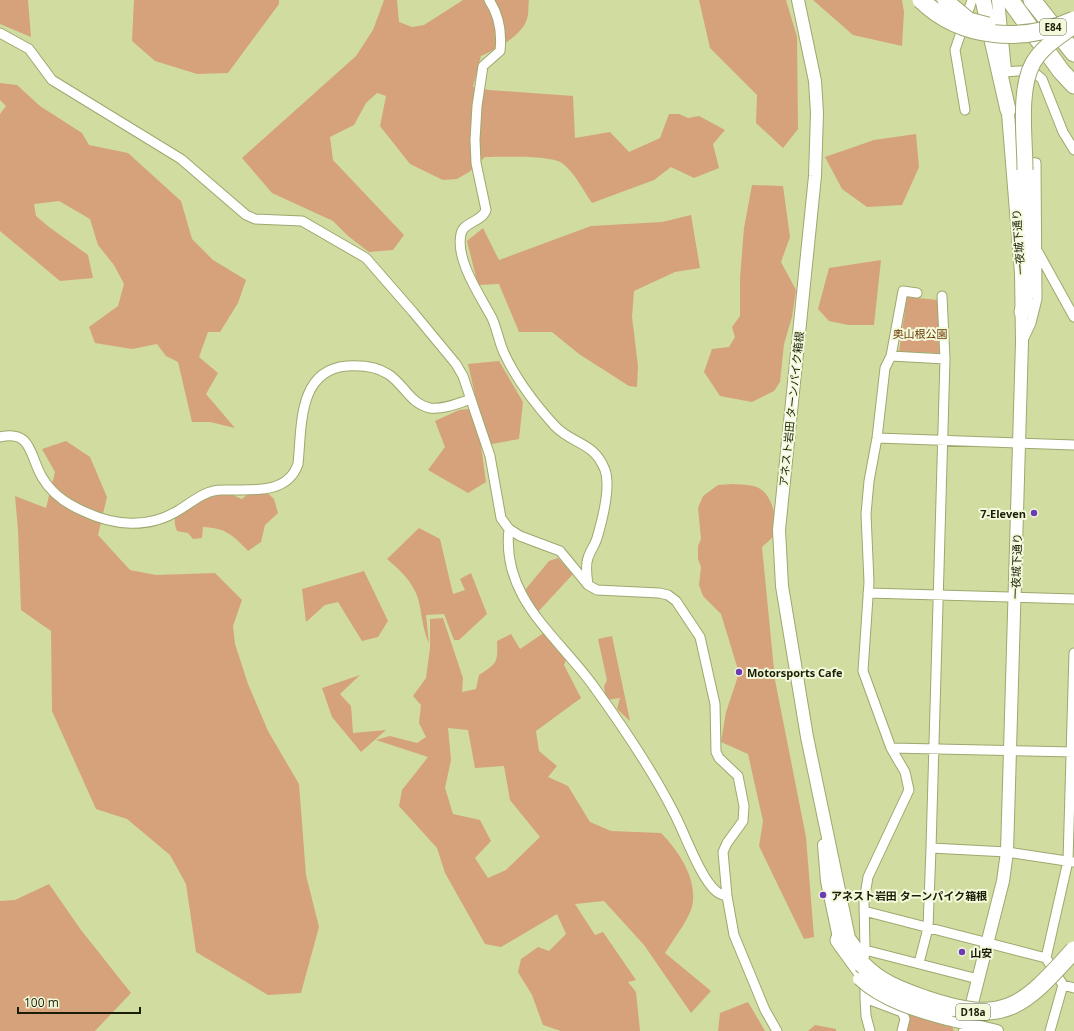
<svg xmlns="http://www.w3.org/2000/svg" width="1074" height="1031" font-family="'Open Sans','Noto Sans JP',sans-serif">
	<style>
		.green { fill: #d6a27c; fill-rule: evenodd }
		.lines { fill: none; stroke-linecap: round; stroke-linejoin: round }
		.minor-casing { stroke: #9ea86e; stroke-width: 11 }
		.tertiary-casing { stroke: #9ea86e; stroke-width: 14 }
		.trunk-casing { stroke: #9ea86e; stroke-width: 17 }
		.motorway-casing { stroke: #9ea86e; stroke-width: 19 }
		.minor { stroke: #fff; stroke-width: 9 }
		.tertiary { stroke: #fff; stroke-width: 12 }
		.trunk { stroke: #fff; stroke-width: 15 }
		.motorway { stroke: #fff; stroke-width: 17 }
		.tertiary-bridge-casing { stroke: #9ea86e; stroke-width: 14; stroke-linecap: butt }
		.trunk-bridge-casing { stroke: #9ea86e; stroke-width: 17; stroke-linecap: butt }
		.motorway-bridge-casing { stroke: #9ea86e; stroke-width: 19; stroke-linecap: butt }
		.tertiary-bridge { stroke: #fff; stroke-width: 12 }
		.trunk-bridge { stroke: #fff; stroke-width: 15 }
		.motorway-bridge { stroke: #fff; stroke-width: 17 }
		.poi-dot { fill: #6b3db5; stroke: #f3f9db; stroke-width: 1.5 }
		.labels { text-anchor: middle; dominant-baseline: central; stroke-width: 4; stroke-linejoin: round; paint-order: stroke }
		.shield { fill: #f3f9db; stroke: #5b6046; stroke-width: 1 }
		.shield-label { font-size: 10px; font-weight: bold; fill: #1a1e06 }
		.street-label { font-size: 11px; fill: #1a1e06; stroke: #f3f9db }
		.park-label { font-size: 11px; fill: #6b3705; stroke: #f3f9db }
		.poi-label { font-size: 11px; font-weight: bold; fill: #1a1e06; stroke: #f3f9db; text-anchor: start }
	</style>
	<rect width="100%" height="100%" fill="#d1dca0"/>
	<path class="green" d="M0 0H28L31 37 0 24Z
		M134 0H279V4L228 73 197 74 155 61 132 41Z
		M384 0H397L399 22 412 27 424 25 463 0H529C528 6 529 13 527 19 522 36 496 49 481 56L473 87 489 90 573 96 575 138 610 132 629 152 660 138 669 114H679L688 118 699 116 725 130 713 144 719 168 694 178 671 167 654 180 592 203C583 190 575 173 562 163 551 155 500 157 485 157L469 172 457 179 443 180 410 164 380 126 386 96 377 93 366 103 354 125 330 137 333 160 404 235 393 250 369 252 348 236 333 221 272 193 242 158 356 56 373 30Z
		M699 0H786L797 37 798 129 783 148 756 123 757 95 710 48Z
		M813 0H902L904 12 902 46 853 35Z
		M0 83 17 85 40 106 82 133 89 145 128 153 181 201 192 239 213 260 246 280 238 303 220 332H208L199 357 218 373 206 394 235 428 210 422H192L178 362 166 356 157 344 132 349 95 343 89 327 118 306 124 284 114 265 98 245 90 219 59 201 34 204 36 216 49 227 88 255 93 278 60 281 0 231V114L6 106 0 100Z
		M916 134 919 167 902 205 867 207 842 189 825 157 874 140Z
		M752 185 783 186 790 237 781 262 796 290 792 317 784 344 780 382 774 391 752 402 720 396 704 372 712 349 729 347 735 337 732 327 740 316V278L744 228Z
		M691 215 700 268 675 272 634 291 632 317 638 366 637 387 629 386 579 354 552 332H519L499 284 478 285 467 241 483 228 499 260 591 226 662 222Z
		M881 260 874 325H848L829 321 818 309 829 268Z
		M907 297 938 300 939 353 899 352Z
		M499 361 523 402 519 439 481 446 486 482 468 493 428 470 445 447 435 421 459 410 478 408 468 364Z
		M66 441 90 457 107 497 98 535 130 570 156 575 215 573 242 600 233 626 235 644 248 684 268 731 299 784 306 875 319 927 301 993 268 995 196 952 186 884 170 855 127 819 96 809 52 711 51 631 21 610 18 530 15 496 46 508 55 472 42 449Z
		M733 484C743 485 756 484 763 491 774 501 778 523 773 536 771 540 765 544 762 547L775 680 806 837 814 937 804 939 759 846 763 821 748 754 721 742 726 712 739 673 721 614 703 596 699 585 701 567 698 559V546L701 539 698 508 703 496 718 485Z
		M264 490 274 499 278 513 265 525 261 542 248 551C233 535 226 528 203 527L202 538 193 539 188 533 177 531C176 528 174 523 175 519 177 508 216 494 227 494 232 494 237 497 242 499L250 492Z
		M419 528 440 539 453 594 465 590 460 579 471 573 487 614 459 640H454L444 614 426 615 429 643C422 628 422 613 418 598 412 581 400 570 387 559Z
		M558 558 573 574 538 612 525 590 549 561Z
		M364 571 388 621 378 637 362 641 338 602 325 605 306 622 302 589Z
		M443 618 463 678 462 692 476 689 479 675C497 663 498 663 497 641L511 634 520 649 548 630 568 655 564 665 581 698 536 731 539 751 557 766 548 777 568 786 590 822 611 831 661 833C680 852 700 883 691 910 686 923 673 940 665 953L711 991 691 1013 644 945 604 901 575 904 595 935 603 932 636 980 628 982 636 992 640 1031H561L543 1025 532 995 518 972 521 959 538 947 549 951 566 934 557 914 501 947 485 944 445 873 437 848 399 806 402 790 428 757 376 740 390 736 417 743 426 737 419 723 421 705 413 696 426 678 430 648V619ZM448 728 468 730 475 768 504 766 510 800 540 837 506 870 488 878 475 858 491 841 480 820 453 814 445 788 451 760Z
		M612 636 630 721 617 709 620 698 606 700 604 686 607 680 598 639Z
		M360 675 340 694 351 706 353 733 386 730 361 752 332 717 322 688Z
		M49 884 81 930 131 993 95 1031H0V901L15 900Z
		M748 1002 765 1031H718L720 1013Z
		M910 1012 951 1024 954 1031H905Z
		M815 1025 836 1029V1031H808Z"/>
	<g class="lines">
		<g class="minor-casing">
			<path id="minor" d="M489 0C499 15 502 33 500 51L483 66 477 106 475 140 476 163 486 210C482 222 463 222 461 234 455 260 481 297 492 318 497 329 499 342 504 353 516 379 535 404 554 425 572 445 594 441 605 470 611 487 602 521 597 538 595 545 590 551 588 558 585 566 587 576 588 585
				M0 33 29 49 52 80 181 159 246 215 255 219 302 221 366 258 413 312 456 364 463 376 490 456 501 518 509 529 520 536 560 551 588 585 597 590 659 593 668 595 676 601 700 637 715 704 716 752 719 758 738 776 744 806 743 821 727 843 723 852 727 896 734 935 765 1010 777 1031
				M1005 72 1031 70 1042 79 1063 132 1074 150
				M965 110 955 50 972 0
				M1020 161 1036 163 1037 299 1031 323 1023 340
				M1038 252 1074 317
				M917 293 903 291 891 356 885 368 877 438 869 481 866 514 869 582 863 671 891 748 905 772 909 790 868 877 864 901 865 950 978 979
				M891 356 945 359
				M0 437C32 429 30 457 42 477 51 493 67 504 83 511 114 526 149 529 179 510 192 502 205 490 222 490 249 489 287 496 298 464 302 428 297 370 347 366 361 365 376 366 388 374 404 384 410 404 430 408 443 410 459 403 471 399
				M877 438 1074 445
				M509 529C501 597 556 635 592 684 621 724 651 768 673 811 684 831 700 878 716 891 719 894 723 895 727 896
				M868 593 1074 599
				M891 748 1074 752
				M931 848 1007 852 1073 862
				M864 911 1046 958 1063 985 1050 1031
				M1046 958 1068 861 1074 653
				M919 963 928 928 931 848 945 359 942 296
				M865 981V998L902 1012 905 1019 902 1031
				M1063 985 1074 988
				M865 998 866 1016 870 1031"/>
		</g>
		<g class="tertiary-casing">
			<path id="tertiary" d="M798 0 815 81 817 113 815 176 779 530 782 586 807 737 849 938 863 957
				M998 0 1005 70
				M824 845 827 881 841 947
				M947 1019 997 1031
				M965 1031 1003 881 1007 852 1022 342 1021 273 1007 101"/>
		</g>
		<g class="trunk-casing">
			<path id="trunk" d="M983 0 1008 110
				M1022 312C1034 270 1027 214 1025 170"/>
		</g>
		<g class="motorway-casing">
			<path id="motorway" d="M1010 0 1061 71 1074 85
				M1032 0 1074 53
				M839 940 860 969"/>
		</g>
		<use href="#minor" class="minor"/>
		<use href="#tertiary" class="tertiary"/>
		<use href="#trunk" class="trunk"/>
		<use href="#motorway" class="motorway"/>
		<g class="tertiary-bridge-casing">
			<path id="tertiary-bridge" d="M859 979C882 1001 917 1011 947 1019"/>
		</g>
		<g class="trunk-bridge-casing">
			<path id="trunk-bridge" d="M945 0 969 20 988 25
				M1025 170C1025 139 1018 90 1033 63 1043 46 1059 37 1074 26"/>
		</g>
		<g class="motorway-bridge-casing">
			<path id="motorway-bridge" d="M921 0C962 40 1024 43 1074 20
				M862 964C880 983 900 990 925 999 1004 1026 1022 1008 1074 950"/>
		</g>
		<use href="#tertiary-bridge" class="tertiary-bridge"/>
		<use href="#trunk-bridge" class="trunk-bridge"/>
		<use href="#motorway-bridge" class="motorway-bridge"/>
	</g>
	<g class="poi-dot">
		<circle cx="1034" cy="513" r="4"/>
		<circle cx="739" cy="672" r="4"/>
		<circle cx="823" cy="895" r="4"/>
		<circle cx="962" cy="952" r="4"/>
	</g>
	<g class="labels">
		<g class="shield">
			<rect x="1040" y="19" width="26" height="16" rx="3"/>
			<rect x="956" y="1004" width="34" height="16" rx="3"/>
		</g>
		<g class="shield-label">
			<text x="1053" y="27">E84</text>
			<text x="973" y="1012">D18a</text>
		</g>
		<g class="street-label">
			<text transform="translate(1018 242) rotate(-94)">一夜城下通り</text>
			<text transform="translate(791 409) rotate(-84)">アネスト岩田 ターンパイク箱根</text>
			<text transform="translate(1016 566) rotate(-88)">一夜城下通り</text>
		</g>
		<g class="park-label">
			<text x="920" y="333">奥山根公園</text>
		</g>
		<g class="poi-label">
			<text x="1026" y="513" text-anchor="end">7-Eleven</text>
			<text x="747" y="672">Motorsports Cafe</text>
			<text x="831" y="895">アネスト岩田 ターンパイク箱根</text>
			<text x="970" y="952">山安</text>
		</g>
	</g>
	<path d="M18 1007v6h122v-6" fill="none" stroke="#1a1e06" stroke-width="2"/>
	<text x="24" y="1007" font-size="12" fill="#1a1e06" stroke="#f3f9db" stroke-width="3" paint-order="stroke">100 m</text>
</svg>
